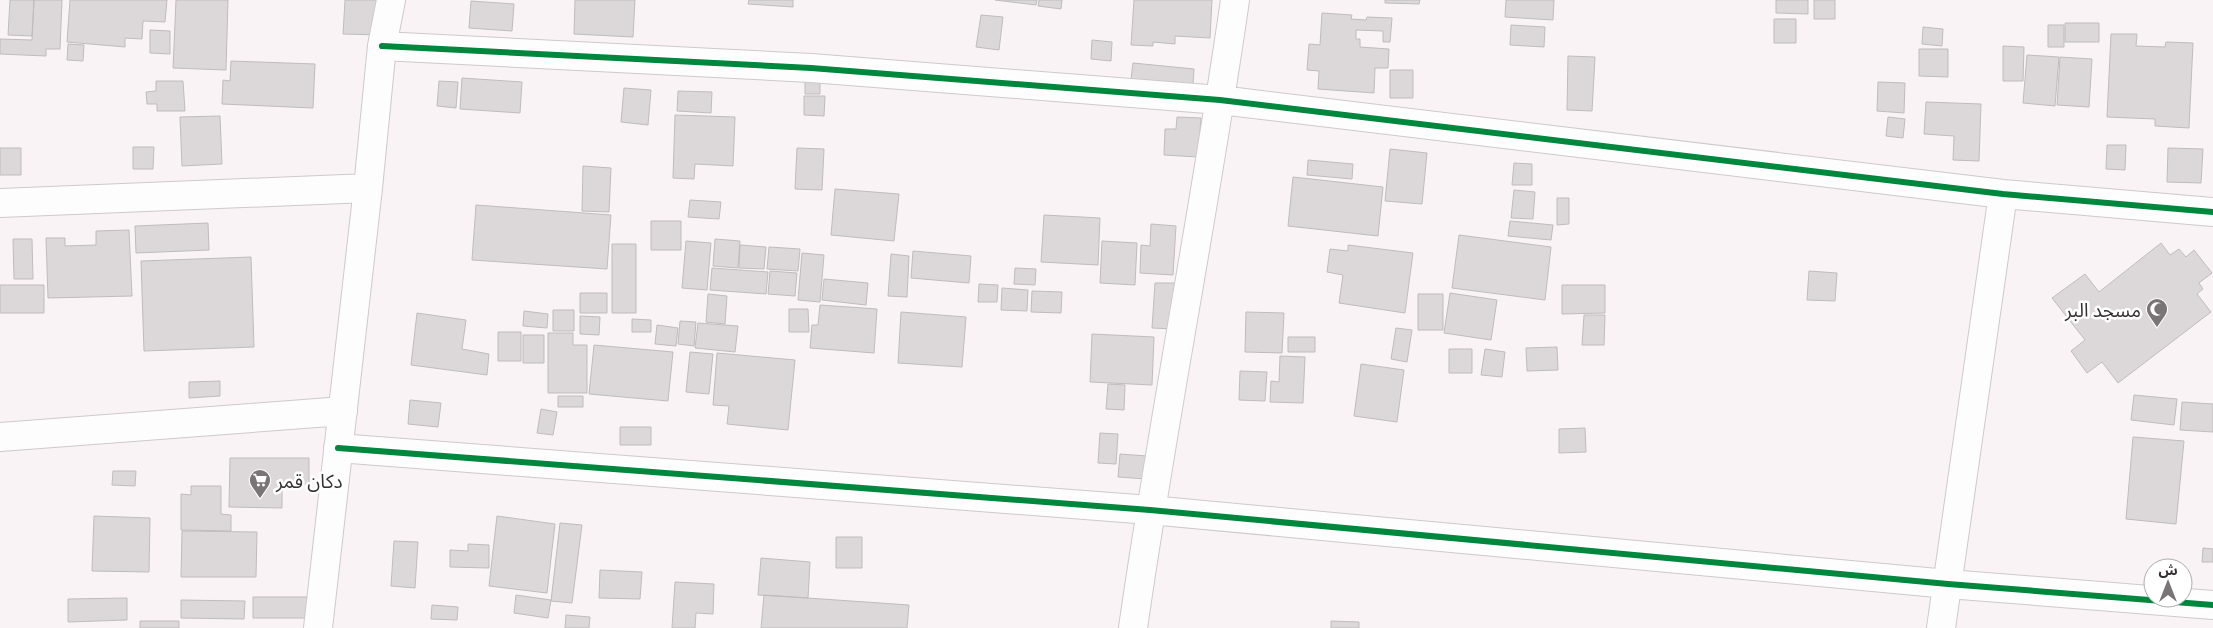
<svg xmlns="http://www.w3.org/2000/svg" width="2213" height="628" font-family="'Exo 2','Noto Sans Arabic',sans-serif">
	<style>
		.building { fill: #dcd8d9; stroke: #c0bbbd }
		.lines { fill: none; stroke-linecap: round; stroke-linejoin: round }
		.minor-casing { stroke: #cec9cb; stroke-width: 30 }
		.minor { stroke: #fefdfe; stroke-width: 28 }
		.cycleway-casing { stroke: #fff; stroke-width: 9 }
		.cycleway { stroke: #00873e; stroke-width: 6 }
		.labels { text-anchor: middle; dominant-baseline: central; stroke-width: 5; stroke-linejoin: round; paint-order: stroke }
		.poi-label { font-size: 19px; fill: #343031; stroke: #fff; text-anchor: end }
	</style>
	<rect width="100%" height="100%" fill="#f9f3f6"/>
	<path class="building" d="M10 0H34L32 36 8 35Z
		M34 0H62L60 49H46V56L0 54V39L32 40Z
		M70 0H167L165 22 143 21 142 39 125 38V47L67 42Z
		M176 0H228L226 70 173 68Z
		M345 0H383L380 35 343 34Z
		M575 0H635L633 37 574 34Z
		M749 0H793V7L748 4Z
		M995 0H1037L1036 5Z
		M1039 0H1062L1061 9 1038 6Z
		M1134 0H1212L1210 38 1175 36V44L1153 42V46L1131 45Z
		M1385 0H1420L1419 4 1385 3Z
		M1506 0H1554L1553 20 1505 17Z
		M1776 0H1808V14L1776 13Z
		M1814 0H1835V19H1814Z
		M471 1 514 4 512 31 469 28Z
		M1322 13 1352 15 1351 19 1366 20 1367 17 1392 18 1390 42H1383V31L1356 30V39H1360V47L1389 49 1388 68H1375L1374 93 1318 89 1319 71 1307 70 1309 44 1320 45Z
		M981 15 1003 17 999 50 976 47Z
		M1774 19H1796V43H1774Z
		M2065 23H2099V42H2065Z
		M1511 25 1545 27 1544 47 1510 45Z
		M2048 25H2064V47H2048Z
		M1923 27 1943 29 1942 46 1922 44Z
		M150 30 170 31V54L150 53Z
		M2111 34H2137L2136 46 2165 47 2166 42 2193 43 2189 128 2155 126V119L2107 117Z
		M1092 40 1112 42 1111 61 1091 59Z
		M68 44 84 45 83 61 67 60Z
		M2003 46 2024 47 2023 81H2003Z
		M1919 49H1948V77L1919 76Z
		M2027 55 2059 57 2055 106 2023 103Z
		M1568 56 1595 57 1592 111 1567 110Z
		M2060 57 2092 59 2089 107 2057 105Z
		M231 61 315 64 313 108 222 104 223 80 230 81Z
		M1133 63 1194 69 1193 85 1131 79Z
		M1390 70H1413V98H1390Z
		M462 78 522 82 520 113 460 109Z
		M805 80 820 81V94H805Z
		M156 81H183L185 111H157V104H147L146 92 156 91Z
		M439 81 458 82 456 108 437 106Z
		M1878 82 1905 83 1904 113 1877 111Z
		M624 88 651 90 648 125 621 122Z
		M678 91 712 92 711 113 677 111Z
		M804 96H825L824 116 804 115Z
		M1926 102 1981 104 1979 161 1953 160 1954 136 1924 134Z
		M675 115 735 117 733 166 695 164 694 179 673 178Z
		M220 116 222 164 182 166 180 117Z
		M1177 117 1201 118 1198 157 1164 155 1165 129H1176Z
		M1888 117 1905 119 1903 138 1886 136Z
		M2107 145H2126L2125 170 2106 169Z
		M133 147H154L153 169H133Z
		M0 148H21V175H0Z
		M797 148 824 149 822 190 795 189Z
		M2168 148 2203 149 2201 183 2167 182Z
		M1390 149 1427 153 1422 204 1385 201Z
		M1308 160 1353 164 1352 179 1307 175Z
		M1514 163 1532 164V185H1512Z
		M583 166 611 168 609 212 582 211Z
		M1293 177 1383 187 1378 236 1288 226Z
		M835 189 899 194 894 241 831 235Z
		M1514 190 1535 192 1533 219 1511 218Z
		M1557 198H1569V224L1557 225Z
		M690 200 721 202 719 219 688 217Z
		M476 205 611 215 607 269 472 260Z
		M1044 215 1100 218 1098 265 1041 262Z
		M651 221H681V250H651Z
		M1510 221 1553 225 1551 240 1508 236Z
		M208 223 209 250 136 253 135 226Z
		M1151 224 1176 226 1173 275 1140 273 1141 245 1150 246Z
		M129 230 132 296 48 298 46 238H65V246L96 245V231Z
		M1459 235 1551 247 1545 300 1452 288Z
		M13 239H32L33 279H14Z
		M715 239 740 241 738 268 713 266Z
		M686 241 711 243 707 290 682 288Z
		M1102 241 1137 243 1135 285 1100 283Z
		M2161 243 2170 255 2179 249 2186 257 2194 250 2212 273 2199 283 2203 289 2197 294 2211 312 2118 383 2102 362 2087 373 2071 351 2085 340 2052 298 2085 274 2099 292Z
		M612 244H636V313H612Z
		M740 245 766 247 764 269 739 268Z
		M1348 245 1413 253 1405 313 1339 303 1343 275 1327 272 1330 249 1348 251Z
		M769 247 800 249 798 271 767 269Z
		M913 251 971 256 969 283 911 278Z
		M802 253 824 255 820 302 798 300Z
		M891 254 909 256 907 297 888 296Z
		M251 257 254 347 144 351 141 261Z
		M712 268 768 272 766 294 710 290Z
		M1015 268 1036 269 1035 285 1014 284Z
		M770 271 797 273 795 296 768 294Z
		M1809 271 1837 273 1835 301 1807 300Z
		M824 279 868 283 866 305 822 300Z
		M1155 283H1176L1174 329 1152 328Z
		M979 284 998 285 997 302H978Z
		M0 285H44V313H0Z
		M1562 285H1605V313L1562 314Z
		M1002 288 1028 290 1027 311 1001 310Z
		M1032 291 1062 292 1061 313 1031 312Z
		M580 293H607V313H580Z
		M1450 293 1497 300 1491 340 1444 333Z
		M708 294 727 296 725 324 706 322Z
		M1418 294H1443V330H1418Z
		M820 305 877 309 874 353 810 348 812 325H818Z
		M789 309H808L809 332H789Z
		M553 310H574V331H553Z
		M524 311 548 314 547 328 523 326Z
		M901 312 966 317 962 367 898 363Z
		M1246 312 1284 313 1282 353 1245 352Z
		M417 313 466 320 462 349 489 354 487 375 411 365Z
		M1584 315H1605L1604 345H1582Z
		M580 316 600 317 599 335 580 334Z
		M632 319 651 320V332H632Z
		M680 321 696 322 694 346 678 344Z
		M698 323 738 326 735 352 695 348Z
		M657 325 678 328 676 346 655 344Z
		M1396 328 1412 330 1407 362 1391 359Z
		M498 332H521V361H498Z
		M548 333H573V345H587V393H548Z
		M1092 334 1154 337 1152 385 1090 382Z
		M523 335H544V363H523Z
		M1288 337H1315V352H1288Z
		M594 345 673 352 668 401 589 394Z
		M1557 347 1558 370 1527 371 1526 348Z
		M1449 349H1472V373H1449Z
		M1485 349 1505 352 1502 377 1481 375Z
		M690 352 713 354 709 394 686 392Z
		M717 353 795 360 788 430 727 424 729 406 713 405Z
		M1280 356 1305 357 1303 403 1270 402 1271 381 1279 382Z
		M1361 364 1404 370 1397 422 1354 416Z
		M1240 371 1267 372 1265 401 1239 400Z
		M220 381V396L189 398V382Z
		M1108 384 1125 385 1124 410 1106 409Z
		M2134 395 2177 399 2174 425 2131 420Z
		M558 396H583V407H558Z
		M410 400 441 403 438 427 408 424Z
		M2182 402 2213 404V432L2180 430Z
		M541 409 557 412 553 435 537 433Z
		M620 427H651V445H620Z
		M1585 428 1586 452 1559 453V429Z
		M1100 433 1118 434 1116 464 1098 463Z
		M2133 437 2184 441 2176 524 2126 519Z
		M1120 454 1147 456 1146 479 1118 477Z
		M230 458H309V484H282V508L229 507Z
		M113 471H136L135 486 112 485Z
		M191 486H221V514L231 515V531L181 530V494L191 495Z
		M94 516 150 518 149 572 92 571Z
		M497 516 555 524 547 593 489 586Z
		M560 523 582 525 572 603 551 601Z
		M182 531 257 532 256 577H181Z
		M836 537H862V568H836Z
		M394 541 418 542 415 588 391 586Z
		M468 544 489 545V568L450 567V550L468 551Z
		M2203 548 2213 549V562H2202Z
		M761 558 810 562 808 598 758 595Z
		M600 570 642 572 640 599 599 598Z
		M675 582 714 584 713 614 696 613 695 628H672Z
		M516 595 551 600 548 618 514 613Z
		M764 595 909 605 907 628H761Z
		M253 597H308L307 618H253Z
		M127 598V620L68 622V599Z
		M181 600 245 601 244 619 181 618Z
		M432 605 458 607 457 620 431 619Z
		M566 615 590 617 589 628H565Z
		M140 621H179V628H140Z
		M1331 621 1359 622V628H1331Z"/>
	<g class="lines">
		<g class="minor-casing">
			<path id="minor" d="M382 46 811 68 1220 100 2003 194 2213 212
				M0 203 368 188
				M0 437 343 411
				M338 448 1150 510 1948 584 2213 605
				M318 628 368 188 382 46 391 0
				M1133 628C1163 418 1205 210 1235 0
				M1941 628 2003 194"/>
		</g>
		<use href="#minor" class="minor"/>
		<g class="cycleway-casing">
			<path id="cycleway" d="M382 46 811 68 1220 100 2003 194 2213 212
				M338 448 1150 510 1948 584 2213 605"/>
		</g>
		<use href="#cycleway" class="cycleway"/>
	</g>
	<defs>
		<g id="mosque-pin" transform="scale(1.125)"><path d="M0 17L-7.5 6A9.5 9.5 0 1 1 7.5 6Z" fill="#797476" stroke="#fff"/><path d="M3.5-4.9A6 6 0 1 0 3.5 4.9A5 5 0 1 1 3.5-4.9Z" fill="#fff"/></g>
		<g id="supermarket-pin" transform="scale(1.125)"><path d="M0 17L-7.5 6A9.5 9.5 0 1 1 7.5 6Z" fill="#797476" stroke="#fff"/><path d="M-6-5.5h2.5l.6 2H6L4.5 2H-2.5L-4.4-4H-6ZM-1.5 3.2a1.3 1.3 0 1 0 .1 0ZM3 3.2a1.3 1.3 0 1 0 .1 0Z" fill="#fff"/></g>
	</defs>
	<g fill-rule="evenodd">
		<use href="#mosque-pin" x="2157" y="309"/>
		<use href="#supermarket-pin" x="260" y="480"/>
	</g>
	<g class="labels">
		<g class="poi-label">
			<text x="2141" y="309">مسجد البر</text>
			<text x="276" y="480" text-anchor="start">دكان قمر</text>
		</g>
	</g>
	<g transform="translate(2168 583)"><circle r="24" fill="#ffffff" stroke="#aeacad"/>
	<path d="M0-4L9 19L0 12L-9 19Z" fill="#797476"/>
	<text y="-8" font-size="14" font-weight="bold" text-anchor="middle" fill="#343031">ش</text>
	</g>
</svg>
